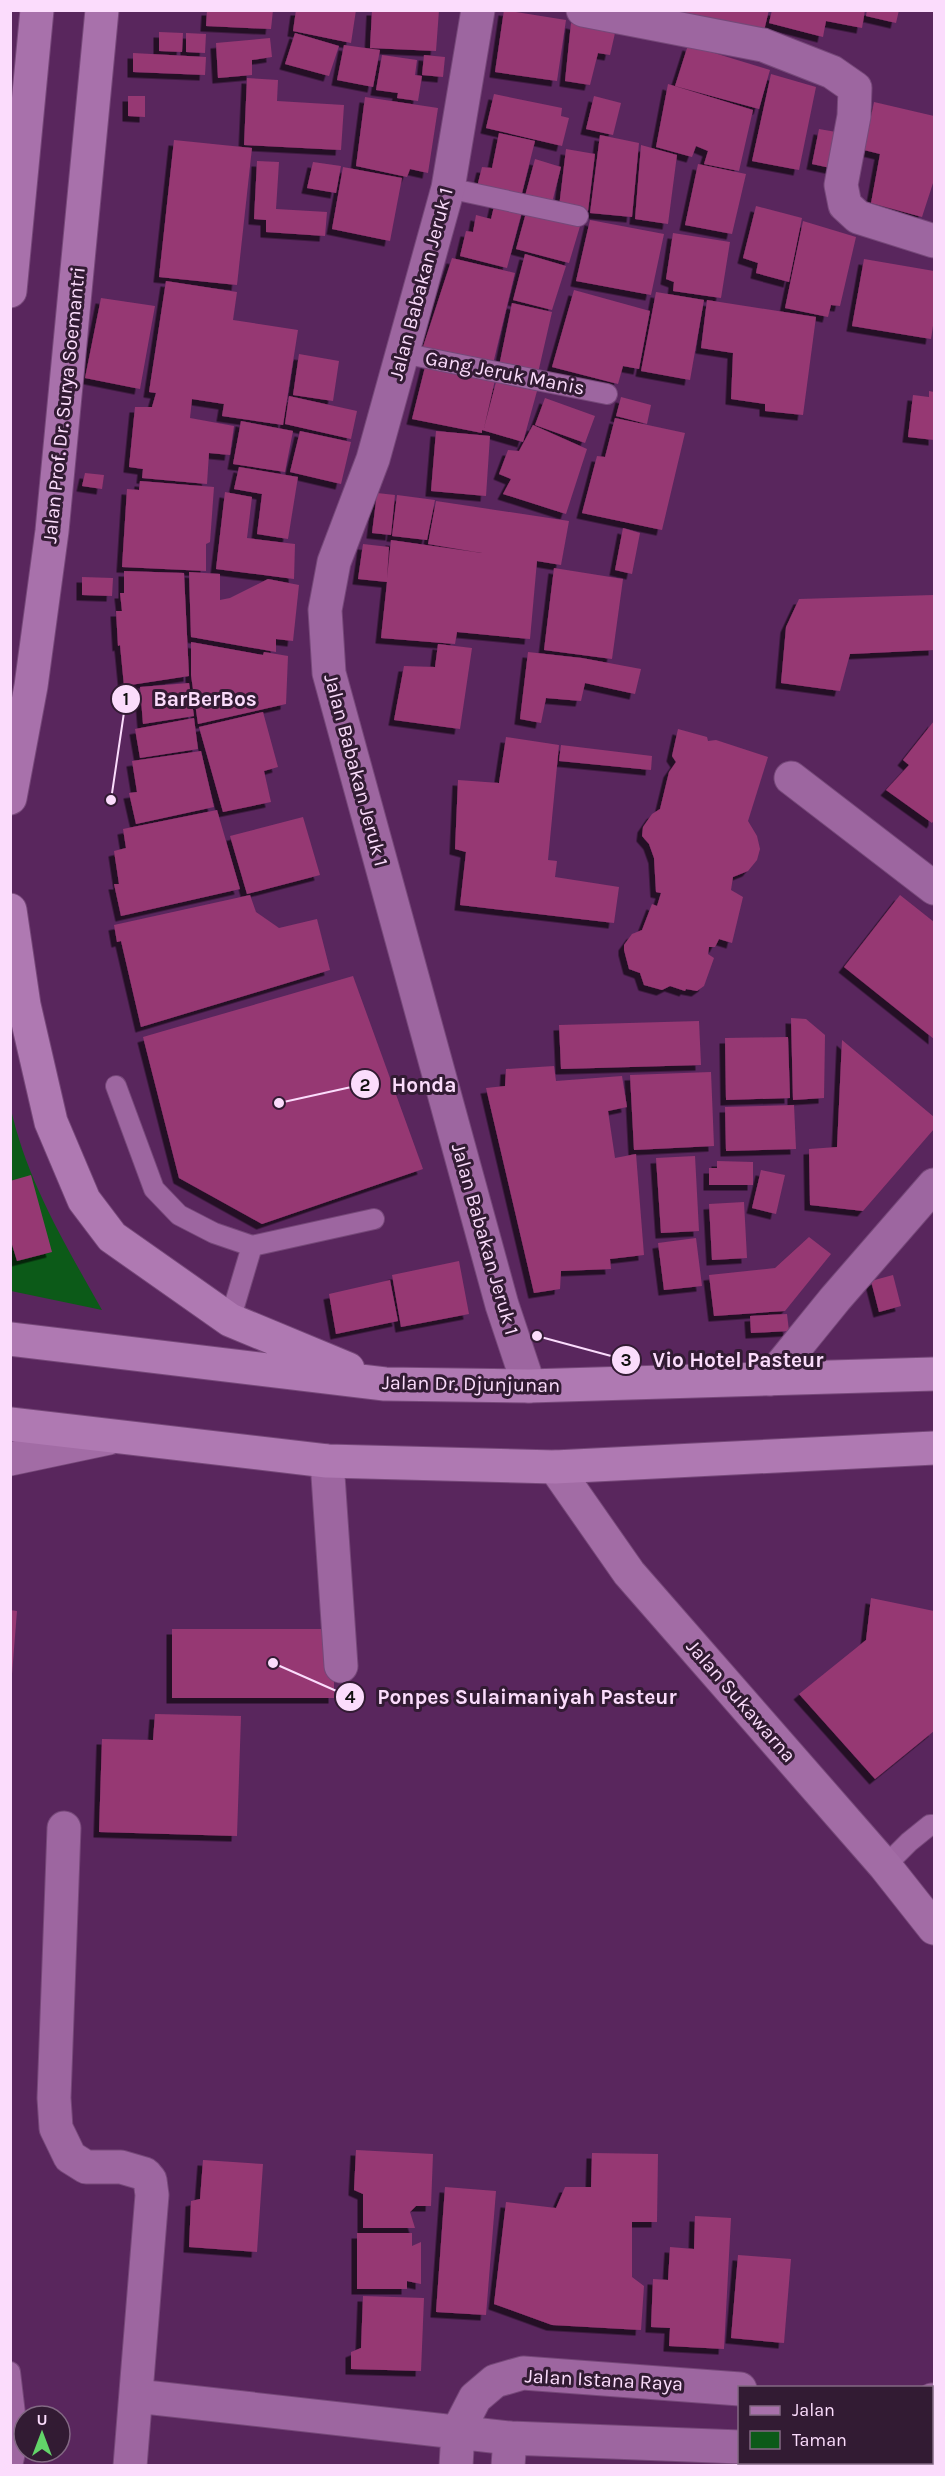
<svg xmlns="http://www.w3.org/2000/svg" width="945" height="2476" font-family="Karla,sans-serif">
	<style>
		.green { fill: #0c5a18 }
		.building { fill: #963873; filter: url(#shadow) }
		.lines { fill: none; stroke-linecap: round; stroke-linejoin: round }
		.lane-casing { stroke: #764879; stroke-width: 22 }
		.street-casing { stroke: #764879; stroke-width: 35 }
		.secondary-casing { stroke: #764879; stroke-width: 35 }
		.primary-casing { stroke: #764879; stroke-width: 35 }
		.highway-casing { stroke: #764879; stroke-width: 35 }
		.lane { stroke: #9d66a0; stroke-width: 20 }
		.street { stroke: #9d66a0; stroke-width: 33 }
		.secondary { stroke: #a26ca5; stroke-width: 33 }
		.primary { stroke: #a871ab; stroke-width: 33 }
		.highway { stroke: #af79b2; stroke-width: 33 }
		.labels { text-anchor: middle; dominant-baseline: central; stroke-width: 6; stroke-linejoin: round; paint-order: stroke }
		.street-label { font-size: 20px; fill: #fbdcfc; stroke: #321b33 }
		.leader { fill: none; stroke: #fbdcfc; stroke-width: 2 }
		.callout-dot { fill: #fbdcfc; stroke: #321b33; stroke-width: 2 }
		.mark-label { font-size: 18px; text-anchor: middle; font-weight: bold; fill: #111 }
		.callout-label { font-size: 21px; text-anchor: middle; font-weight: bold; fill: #fbdcfc; stroke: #321b33; stroke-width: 6; stroke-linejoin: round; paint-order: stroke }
	</style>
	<defs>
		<filter id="shadow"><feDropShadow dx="-5.5" dy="5.5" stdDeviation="0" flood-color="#0009"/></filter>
	</defs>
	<rect width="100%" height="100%" fill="#59265d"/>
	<path class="green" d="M10 1105C26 1180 65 1244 102 1310L11 1291Z"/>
	<path class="building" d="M207 10H273L271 29 206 26Z
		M296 10H356L351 43 293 31Z
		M372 10H439L436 51 370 48Z
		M504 10 566 20 557 81 495 72Z
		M668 10H769L761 43Z
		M772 10H865L862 28 826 21 823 37 769 23Z
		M867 10H899L896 23 866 16Z
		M571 23 615 33 610 55 598 53 590 85 565 81Z
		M159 32 183 33 182 52 159 51Z
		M186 33 206 34 205 53 186 52Z
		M295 33 339 46 329 76 285 64Z
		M270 38 272 57 252 60V75L218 78 216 43Z
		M344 45 380 50 373 87 337 80Z
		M688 45 770 70 759 109 675 86Z
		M133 53 206 57 205 75 133 72Z
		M382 55 417 60 415 75 422 76 418 101 397 98 398 93 376 90Z
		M424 55 445 57 443 77 422 75Z
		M771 74 816 87 799 170 752 161Z
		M247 78 278 80 277 101 344 105 341 150 244 145Z
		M668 84 753 110 739 171 704 164 708 151 696 146 692 157 656 147Z
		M494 94 562 108 561 116 569 118 562 146 486 128Z
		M128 96H145V117L128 116Z
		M594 96 621 103 613 135 586 129Z
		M365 97 438 108 428 173 410 169 407 177 356 166Z
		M874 102 934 116V180L922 217 871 203 880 154 864 150Z
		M819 129 842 133 835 169 812 164Z
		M499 133 535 141 520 201 476 191 482 167 492 168Z
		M600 135 639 143 632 217 590 213Z
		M174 140 252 148 237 285 159 277Z
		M641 145 677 155 668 224 635 219Z
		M566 149 595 154 588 211 559 207Z
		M535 159 561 167 552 203 525 196Z
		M257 161 279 162 276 209 327 212 325 236 266 232V220L254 219Z
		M313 162 341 166 336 193 307 188Z
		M698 164 746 174 732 234 685 225Z
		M343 167 402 178 390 241 332 229Z
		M495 202 523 208 507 268 460 256 466 231 473 232 476 215 491 219Z
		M756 206 802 218 789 282 756 273 758 263 743 258Z
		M527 209 581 223 569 263 516 249Z
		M590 220 664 234 651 295 576 281Z
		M803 221 856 237 840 306 831 305 828 317 785 308Z
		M673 233 730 242 721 298 673 291 674 282 666 279Z
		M525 254 566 266 552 310 513 300Z
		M452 258 515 273 492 368 422 350Z
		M864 259 934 271V319L931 339 852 326Z
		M166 281 237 292 233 320 298 330 283 425 222 416 224 404 192 399 190 418 234 426 230 455 209 453 207 484 142 478 143 469 129 467 135 407H152L156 393 149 392Z
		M574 290 650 311 639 369 623 366 618 384 552 367Z
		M656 292 704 300 690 380 641 371Z
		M101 298 155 306 140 389 85 378Z
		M707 300 816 317 803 415 765 411V404L731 399 733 353 701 348Z
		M512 303 552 312 538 373 499 366Z
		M299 354 339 361 333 401 293 395Z
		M426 363 495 380 484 428 496 382 537 391 523 442 482 430V433L412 419Z
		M929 391 934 392V440L908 437 913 395 929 397Z
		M289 396 357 411 351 439 285 424Z
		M621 397 651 405 647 424 616 416Z
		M545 398 595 416 585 443 535 425Z
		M615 418 685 433 662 530 582 513 597 456 605 457Z
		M241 421 293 431 285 472 233 464Z
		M533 425 587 449 566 514 503 494 511 479 499 474 508 450 519 451Z
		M300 431 351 442 341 484 290 472Z
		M436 431 490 436 486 496 431 491Z
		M239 467 298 477 288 539 257 534 262 494 234 489Z
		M85 473 104 475 102 489 82 486Z
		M140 481 214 487 210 542 206 544V571L122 567 127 489 139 490Z
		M225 492 252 497 247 538 295 544 294 579 216 569Z
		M377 493 395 495 391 535 372 533Z
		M397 495 435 500 427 540 392 536Z
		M436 501 569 521 561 565 537 561 530 639 457 632 455 644 381 638 387 582 358 579 363 544 389 547 387 578 391 540 482 553 428 544Z
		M623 528 640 533 632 574 615 570Z
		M554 568 623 579 612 659 544 650Z
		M124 571 184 573 189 676 124 686 120 645 118 646 116 611H122L120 593H124Z
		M189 572 220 574V600L230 598 268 579 299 585 293 641 276 639V652L191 637Z
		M82 577 113 578 112 596 82 595Z
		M934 595V650L850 654 840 691 781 683 786 627 799 599Z
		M191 642 263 655 264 652 288 656 286 704 198 724 191 675Z
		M438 644 472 648 460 729 394 720 404 666 435 667Z
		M528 652 582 658 641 669 635 694 585 683 581 701 546 698 541 723 520 719Z
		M189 683 194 716 143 724 140 687Z
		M263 712 278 767 264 771 271 802 223 812 199 727Z
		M194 718 198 749 140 758 135 729Z
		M934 721V820L932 823 886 790 909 765 903 760Z
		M678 729 707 737 708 741 716 740 768 757 748 821 757 836 760 849 757 860 748 871 733 877 731 890 743 897 732 943 719 939 715 947H709L708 954 714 958 704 986 697 991 686 989 685 991 670 986 662 990 644 985 640 973 629 969 624 950V945L632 934 642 930 652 904 657 906 661 893 656 892 654 858 649 844 642 836 643 827 652 814 660 809 669 772 676 762 672 756Z
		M506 737 559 745 548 860 557 861 555 877 619 887 614 923 460 905 466 852 455 849 458 780 499 783Z
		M561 745 652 756 651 770 559 761Z
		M201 751 214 807 136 824 129 793 137 792 132 761Z
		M217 810 240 889 121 916 114 884H119L114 851 126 848 123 829Z
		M303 817 320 875 247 894 230 836Z
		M250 895 256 912 279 928 317 919 330 970 141 1027 121 941 117 942 114 925Z
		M900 895 934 922V1039L844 967Z
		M353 976 423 1169 262 1224 179 1178 143 1037Z
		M791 1018 806 1019 825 1035 824 1098 793 1100Z
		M699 1021 701 1065 561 1069 559 1025Z
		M788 1037 790 1098 726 1100 725 1038Z
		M842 1040 934 1117V1129L863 1211 810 1205 809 1149 837 1147Z
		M554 1066 556 1081 622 1076 627 1107 608 1111 615 1158 636 1154 644 1255 610 1259 611 1269 561 1271 560 1289 534 1293 486 1088 505 1086 506 1069Z
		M711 1072 714 1146 634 1150 630 1075Z
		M794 1105 796 1149 726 1151 725 1107Z
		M695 1156 699 1231 661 1233 656 1158Z
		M717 1161 753 1162V1185H709V1168H717Z
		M761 1170 785 1175 776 1214 752 1208Z
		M31 1175 52 1252 17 1261 10 1238V1181Z
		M744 1202 747 1258 712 1260 709 1204Z
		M809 1237 831 1254 785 1311 714 1316 709 1275 775 1268Z
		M696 1238 702 1286 664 1290 658 1243Z
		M459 1261 469 1314 401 1327 392 1275Z
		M893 1275 901 1306 879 1312 871 1281Z
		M390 1280 398 1321 336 1334 329 1294Z
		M787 1314 789 1331 751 1333 750 1316Z
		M871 1598 934 1611V1731L875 1779 799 1694 866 1640Z
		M10 1610 17 1611 12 1674H10Z
		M172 1629H334V1698H172Z
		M155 1714 241 1716 237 1836 99 1832 102 1739 153 1740Z
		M356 2150 433 2154 431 2206H416L410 2212 415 2228H363V2194L354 2190Z
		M592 2153 658 2154 657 2222H632V2277L644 2286 641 2330 552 2325 494 2304 506 2202 556 2208 565 2187H591Z
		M203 2160 263 2164 257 2252 189 2247 191 2201 200 2199Z
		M445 2187 496 2191 486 2315 436 2312Z
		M695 2216 731 2218 724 2349 669 2346 670 2328 651 2327 653 2279 668 2280 670 2247 694 2249Z
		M357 2233H412V2246L421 2242V2284L407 2281V2289H357Z
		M738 2255 791 2259 784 2343 731 2338Z
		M363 2296 424 2298 421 2371 351 2369V2352L361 2348Z"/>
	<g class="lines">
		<g class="lane-casing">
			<path id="lane" d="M448 188 578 216
				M402 353 607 394
				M116 1086 154 1189 179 1215 214 1233 252 1246
				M230 1320 252 1246 374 1219
				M885 1866 909 1842 930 1825H934
				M10 2372 18 2439 12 2466"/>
		</g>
		<g class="street-casing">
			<path id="street" d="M478 10 448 188 373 459 334 562 325 610 329 673 502 1305 529 1386
				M583 10 763 45 832 72 855 88 854 116 841 185 845 205 858 217 934 241
				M791 778 934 888
				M770 1379 835 1299 934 1185
				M327 1461 341 1666
				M64 1828 54 2098 56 2128 70 2157 86 2167H121L145 2174 150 2180 152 2195 130 2466
				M136 2396 510 2438
				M932 2400 934 2401
				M932 2458 934 2459
				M456 2466 458 2431 475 2398 495 2381 523 2373 740 2389
				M508 2466 510 2438 740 2447"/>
		</g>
		<g class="secondary-casing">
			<path id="secondary" d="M10 1459 109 1438
				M555 1467 629 1573 885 1866 934 1928"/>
		</g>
		<g class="primary-casing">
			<path id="primary" d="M10 291 37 10
				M10 798 31 686 52 531 102 10"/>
		</g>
		<g class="highway-casing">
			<path id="highway" d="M10 910 24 1005 51 1122 84 1200 112 1237 230 1320 348 1369
				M10 1339 385 1384 529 1386 934 1374
				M10 1424 327 1461 555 1467 934 1448"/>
		</g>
		<use href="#lane" class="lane"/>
		<use href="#street" class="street"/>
		<use href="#secondary" class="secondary"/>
		<use href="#primary" class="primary"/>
		<use href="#highway" class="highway"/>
	</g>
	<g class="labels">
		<g class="street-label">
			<text transform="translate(421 284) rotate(-75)">Jalan Babakan Jeruk 1</text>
			<text transform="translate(505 373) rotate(11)">Gang Jeruk Manis</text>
			<text transform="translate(64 405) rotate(-84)">Jalan Prof. Dr. Surya Soemantri</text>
			<text transform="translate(356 770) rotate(75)">Jalan Babakan Jeruk 1</text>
			<text transform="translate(485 1239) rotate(74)">Jalan Babakan Jeruk 1</text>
			<text transform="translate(471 1384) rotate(1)">Jalan Dr. Djunjunan</text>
			<text transform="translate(741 1701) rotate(49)">Jalan Sukawarna</text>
			<text transform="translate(604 2380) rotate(3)">Jalan Istana Raya</text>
		</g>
	</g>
	<path class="leader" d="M111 800L126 699M279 1103L365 1084M537 1336L626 1360M273 1663L350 1697"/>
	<g class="callout-dot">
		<circle cx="111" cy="800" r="6"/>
		<circle cx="279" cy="1103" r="6"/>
		<circle cx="537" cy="1336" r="6"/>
		<circle cx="273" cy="1663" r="6"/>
		<circle cx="126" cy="699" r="15"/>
		<circle cx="365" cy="1084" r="15"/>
		<circle cx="626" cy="1360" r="15"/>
		<circle cx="350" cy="1697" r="15"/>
	</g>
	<g class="mark-label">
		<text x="126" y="705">1</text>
		<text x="365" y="1091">2</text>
		<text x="626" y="1366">3</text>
		<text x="350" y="1703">4</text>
	</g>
	<g class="callout-label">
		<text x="205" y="706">BarBerBos</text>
		<text x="424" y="1092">Honda</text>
		<text x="738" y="1367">Vio Hotel Pasteur</text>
		<text x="527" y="1704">Ponpes Sulaimaniyah Pasteur</text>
	</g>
	<rect width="945" height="2476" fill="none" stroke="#fbdcfc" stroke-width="24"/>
	<rect x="738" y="2386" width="195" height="78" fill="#321b33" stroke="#826883" stroke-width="1.5"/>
	<rect x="750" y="2406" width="30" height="9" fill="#a871ab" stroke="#826883" stroke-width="1.5"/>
	<text x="792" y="2416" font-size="18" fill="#fbdcfc">Jalan</text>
	<rect x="750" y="2431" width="30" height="18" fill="#0c5a18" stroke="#826883" stroke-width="1.5"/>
	<text x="792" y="2446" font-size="18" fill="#fbdcfc">Taman</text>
	<g transform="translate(42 2434)"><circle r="28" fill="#321b33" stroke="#826883" stroke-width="1.5"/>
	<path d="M0-4.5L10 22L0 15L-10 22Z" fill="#62d469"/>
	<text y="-9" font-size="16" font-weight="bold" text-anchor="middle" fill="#fbdcfc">U</text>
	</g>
</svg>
